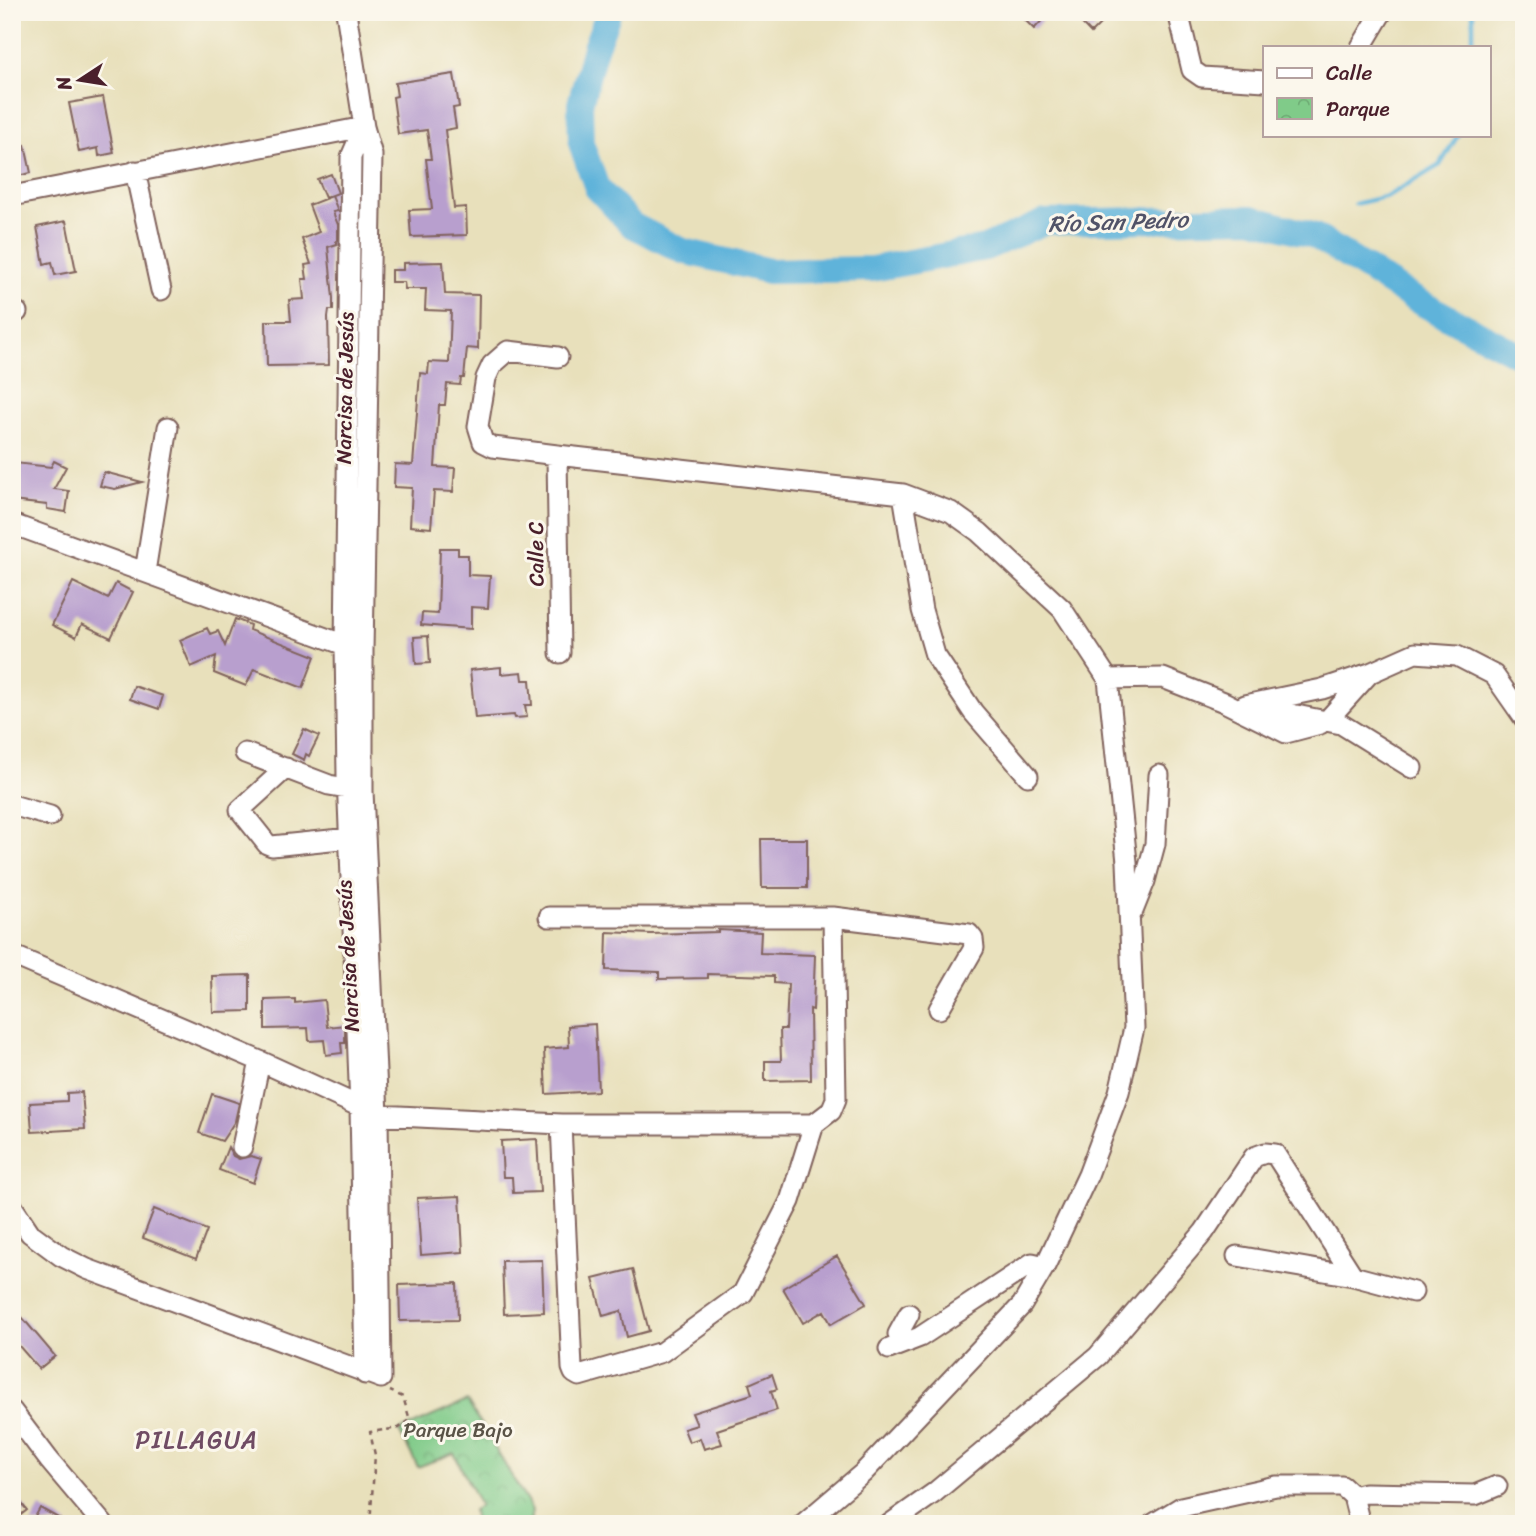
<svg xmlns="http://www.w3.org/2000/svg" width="1536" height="1536" font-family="Sriracha,sans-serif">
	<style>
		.park { fill: url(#park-crowns); stroke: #65755a; stroke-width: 2 }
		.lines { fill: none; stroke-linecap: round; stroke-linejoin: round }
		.stream { stroke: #5eb3da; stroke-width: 4.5 }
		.river { stroke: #5eb3da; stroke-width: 26 }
		.building { fill: #b89fce }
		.minor-casing { stroke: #81635d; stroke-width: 23 }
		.path { stroke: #81635d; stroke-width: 2.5; stroke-dasharray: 5 5; stroke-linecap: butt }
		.minor { stroke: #fff; stroke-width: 19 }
		.labels { text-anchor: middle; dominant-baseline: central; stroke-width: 6; stroke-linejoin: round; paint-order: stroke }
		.street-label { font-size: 21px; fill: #4a1f2b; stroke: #fbf7ec }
		.park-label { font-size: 21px; fill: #5a5347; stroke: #fbf7ec }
		.water-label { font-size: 23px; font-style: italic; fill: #515368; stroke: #fbf7ec }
		.quarter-label { font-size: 24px; letter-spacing: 2px; fill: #704c64; stroke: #fbf7ec }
	</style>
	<defs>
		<pattern id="park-crowns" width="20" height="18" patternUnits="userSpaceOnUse" patternTransform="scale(1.75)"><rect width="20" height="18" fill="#80cb89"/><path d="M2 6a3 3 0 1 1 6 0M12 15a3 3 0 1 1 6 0" fill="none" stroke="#70ae76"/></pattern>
	</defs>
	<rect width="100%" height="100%" fill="#fbf7ec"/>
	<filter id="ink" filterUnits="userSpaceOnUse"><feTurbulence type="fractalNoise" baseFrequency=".0143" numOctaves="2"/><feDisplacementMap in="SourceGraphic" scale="14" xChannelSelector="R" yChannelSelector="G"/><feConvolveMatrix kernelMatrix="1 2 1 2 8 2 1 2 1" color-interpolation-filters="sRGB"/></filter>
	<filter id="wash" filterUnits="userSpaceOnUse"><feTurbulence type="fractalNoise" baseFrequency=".00686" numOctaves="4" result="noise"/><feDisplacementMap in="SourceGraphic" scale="28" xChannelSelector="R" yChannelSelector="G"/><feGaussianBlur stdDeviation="1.57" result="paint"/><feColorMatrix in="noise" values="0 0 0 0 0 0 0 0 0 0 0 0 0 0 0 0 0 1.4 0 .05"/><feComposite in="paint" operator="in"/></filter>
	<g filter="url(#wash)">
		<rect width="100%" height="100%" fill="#e8e0bb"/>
		<path class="park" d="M467 1401 532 1510 530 1524H475L473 1510 480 1506 454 1453 418 1467 399 1431Z"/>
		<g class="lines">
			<path class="stream" d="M1473 12V47
				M1355 204 1388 196 1440 165 1458 135"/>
			<path class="river" d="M609 12 595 48 580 104 581 143 597 188 632 225 683 251 769 271 872 269 985 248 1045 222 1252 218 1315 236 1416 300 1524 358"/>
		</g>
		<g id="blocks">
			<path class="building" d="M1017 12H1050L1034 29Z
				M1071 12H1094L1103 21 1091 33Z
				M454 74 459 107 453 108 456 128 445 130 454 208 466 207 467 235 411 237 409 210 432 209 426 159H431L427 130 398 134 393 97 397 96 395 83Z
				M103 97 114 153 99 156 98 148 79 152 69 103Z
				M25 145 31 173 12 177V147Z
				M331 174 338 193 325 198 317 179Z
				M332 196 338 211 333 212 338 225V240L336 241 337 244 328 247 333 298V310H329L328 317 329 365 267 366 266 321H291L289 300 304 299 302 279H307L305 265 311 264 302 239 319 232 309 205Z
				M66 221 76 271 55 275 52 262 44 264 37 227Z
				M443 262 445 294 479 295 478 349 467 348 464 378H461L460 385 447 384 445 405H439L435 467 455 468 453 492 434 491 431 528 410 526 412 488 394 487 395 464 413 465 420 373 428 374 429 362 449 363 451 311 425 310 426 289H405L404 282H391V270H403V263Z
				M54 461 66 467 54 489 69 491 66 512 47 509V505L12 501 15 463 51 467Z
				M104 472 142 482 115 489 100 486Z
				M440 548H458V555H468V575L490 576 488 608 471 607V629L421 625 422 613 438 614Z
				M73 582 108 599 116 583 133 592 111 638 82 624 76 637 52 625Z
				M235 619 250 625 249 630 315 656 303 688 254 669 246 686 214 673 216 656 191 667 180 640 207 628 210 634 218 631 225 646Z
				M428 636 430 663 416 664 414 637Z
				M501 667V674L522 672 523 680H530L532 705H525L527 717 515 718 514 715 475 718 470 670Z
				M134 686 163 696 159 709 130 699Z
				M304 729 319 736 309 756 306 754 304 760 292 754Z
				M761 839H807V888H762Z
				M718 930 761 932 760 953 815 955 813 1010 810 1009 811 1080 765 1081V1061H781L780 1029H786L788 984 774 983V976L708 974V978L659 979V972L606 970 607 932 651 934 718 932Z
				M250 975V1011L213 1012 212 976Z
				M295 999V1003L324 1000 327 1027 345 1025V1043H341L342 1053 326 1055 324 1040 309 1041 308 1028 265 1029V1000Z
				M595 1024 598 1091 546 1094 544 1049 569 1047 568 1026Z
				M82 1092 85 1129 32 1132 30 1103 67 1101V1093Z
				M212 1094 239 1103 235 1121 222 1141 199 1133Z
				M537 1139 540 1192 513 1193 512 1177H503L501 1141Z
				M228 1147 233 1156 239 1159 251 1156 261 1159 253 1183 219 1170Z
				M460 1196 463 1252 421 1255 417 1198Z
				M154 1209 207 1230 196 1259 143 1238Z
				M837 1256 866 1304 831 1324 824 1311 803 1323 783 1288Z
				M542 1260 544 1312 504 1314 502 1261Z
				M633 1269 649 1331 627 1337 621 1311 603 1316 593 1279Z
				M457 1283 458 1320 400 1321 399 1285Z
				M21 1316 55 1356 39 1369 12 1338V1323Z
				M772 1374 777 1389 771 1391 777 1410 717 1430 722 1444 704 1449 700 1438 689 1442 684 1429 697 1425 692 1413 752 1394 749 1384Z
				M12 1492 27 1510 12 1522Z
				M40 1508 69 1524H31Z"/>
		</g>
	</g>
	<g filter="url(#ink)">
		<use href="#blocks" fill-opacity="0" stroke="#81635d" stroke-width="2"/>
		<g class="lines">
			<g class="minor-casing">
				<path id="minor" d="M1178 12 1192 70 1202 77 1265 81
					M1361 47 1382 12
					M364 127 351 157 345 646 347 776 360 1107 365 1374
					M135 171 161 290
					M12 196 364 127
					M12 311 17 312
					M558 357 508 351 492 365 486 378 478 426 483 442 493 447 557 455 903 494 951 512 979 532 1062 609 1108 679 1127 862 1134 1028 1119 1092 1088 1175 1045 1266 1022 1305 863 1473 803 1524
					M557 455 560 653
					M903 494 922 610 935 655 973 712 1028 776
					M12 524 356 649
					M145 572 168 427
					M1108 679 1163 678 1224 702 1286 733 1320 724
					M1245 705 1322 689 1370 673 1415 653 1457 656 1494 675 1524 718
					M1256 707 1341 724 1412 768
					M1331 716 1369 674
					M245 753 329 785 358 790
					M286 768 240 810 267 844 272 846 350 838
					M12 805 50 816
					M1133 911 1145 881 1155 844 1159 775
					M833 917 969 934 973 939 974 948 939 1009
					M12 955 260 1061 378 1115 561 1124H814L831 1111 836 1099 833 917H549
					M561 1124 572 1368 574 1373 579 1376 662 1352 743 1293 790 1201 814 1124
					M242 1147 260 1061
					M12 1206 30 1233 61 1256 87 1269 381 1378 378 1115 363 791V651L372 155 364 127 346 12
					M1237 1256 1353 1276 1413 1292
					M908 1342 899 1338 898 1334 909 1314
					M889 1349 920 1337 1032 1263 1045 1266
					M12 1411 49 1460 103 1524
					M1353 1496 1365 1493 1475 1495 1497 1486
					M890 1524 934 1493 1098 1356 1204 1232 1254 1157 1265 1153 1275 1154 1353 1276
					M1153 1524 1181 1507 1276 1486H1342L1353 1496 1360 1524"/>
			</g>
			<path class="path" d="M370 1524 375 1455 370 1432 399 1428 410 1420 403 1397 390 1391"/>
			<use href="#minor" class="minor"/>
		</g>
	</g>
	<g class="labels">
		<g class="street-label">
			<text transform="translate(345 388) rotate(-89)">Narcisa de Jesús</text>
			<text transform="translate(536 554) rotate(-91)">Calle C</text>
			<text transform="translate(348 956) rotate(-93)">Narcisa de Jesús</text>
		</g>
		<g class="park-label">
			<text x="458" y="1430">Parque Bajo</text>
		</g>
		<g class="water-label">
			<text transform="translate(1118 222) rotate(-2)">Río San Pedro</text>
		</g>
		<g class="quarter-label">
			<text x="197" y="1440">PILLAGUA</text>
		</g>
	</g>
	<rect width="1536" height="1536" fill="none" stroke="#fbf7ec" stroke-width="42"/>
	<rect x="1263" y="46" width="228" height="91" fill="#fbf7ec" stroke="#b4a19f" stroke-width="2"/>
	<rect x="1277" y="68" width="35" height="10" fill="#ffffff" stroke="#b4a19f" stroke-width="2"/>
	<text x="1326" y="80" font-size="21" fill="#4a1f2b">Calle</text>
	<rect x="1277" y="98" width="35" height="21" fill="url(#park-crowns)" stroke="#b4a19f" stroke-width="2"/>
	<text x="1326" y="116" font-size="21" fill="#4a1f2b">Parque</text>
	<g transform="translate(80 80) rotate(258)" stroke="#fbf7ec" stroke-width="5" paint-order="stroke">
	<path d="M0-5L12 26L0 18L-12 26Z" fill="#4a1f2b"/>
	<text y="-10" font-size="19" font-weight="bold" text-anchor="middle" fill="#4a1f2b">N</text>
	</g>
</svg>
